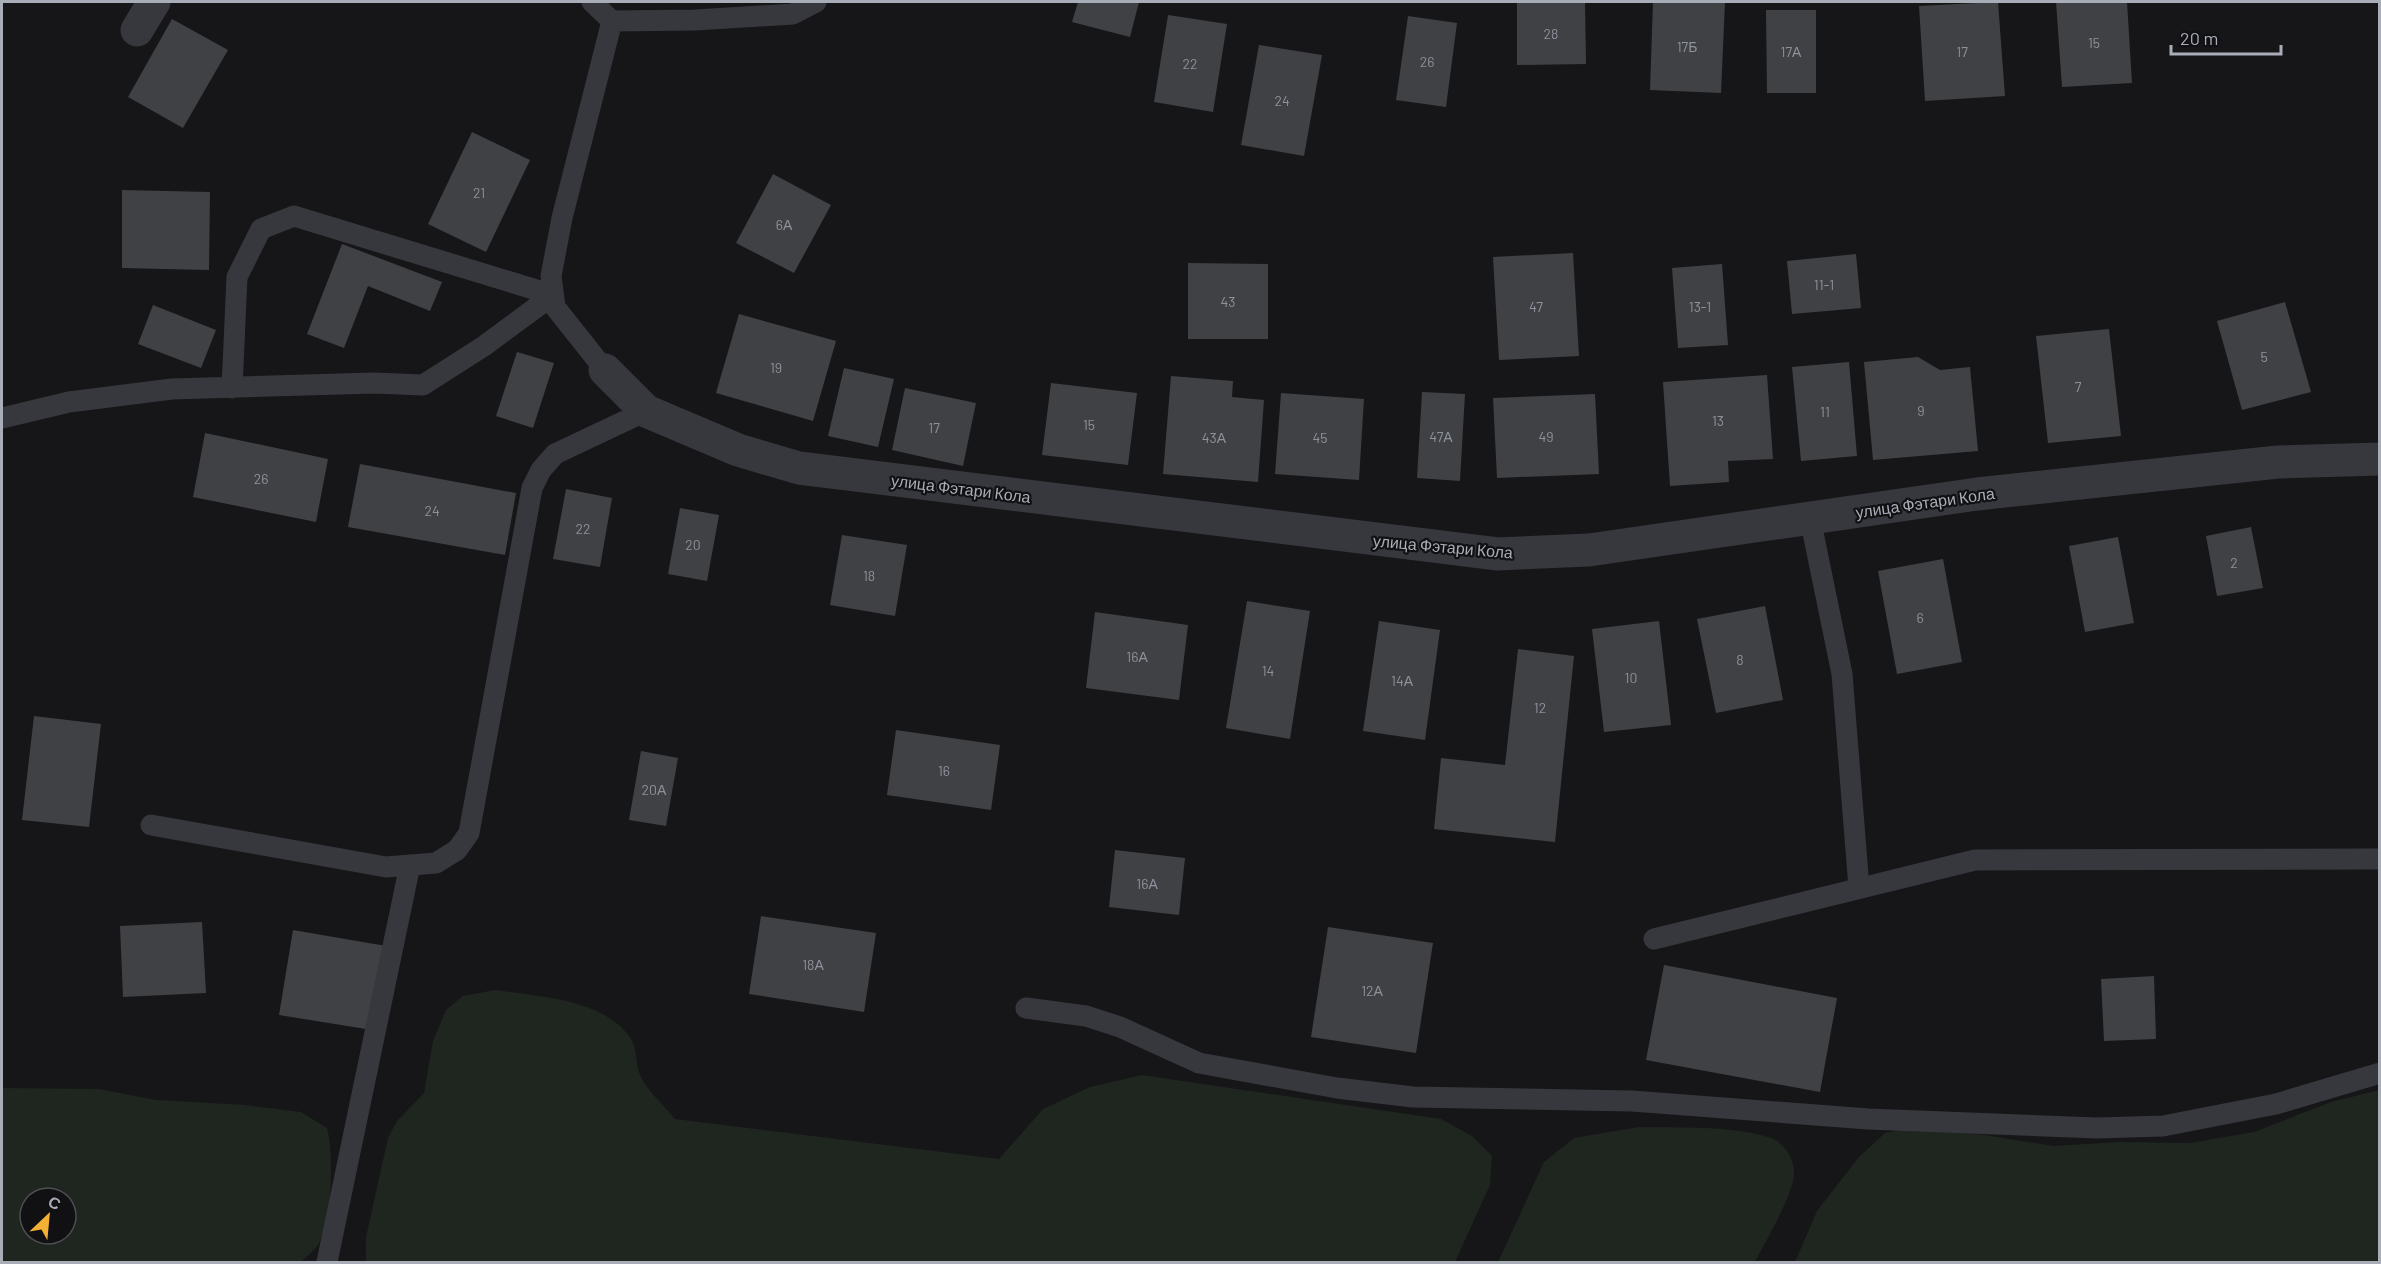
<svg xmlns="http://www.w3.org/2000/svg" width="2381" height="1264" font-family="Barlow,sans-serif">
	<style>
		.green { fill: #1e261f; fill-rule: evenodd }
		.building { fill: #404145 }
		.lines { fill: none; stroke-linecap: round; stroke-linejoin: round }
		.service { stroke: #37383d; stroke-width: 21 }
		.minor { stroke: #37383d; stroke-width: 33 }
		.labels { text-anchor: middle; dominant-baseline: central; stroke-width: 4.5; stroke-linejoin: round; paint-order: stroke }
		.number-label { font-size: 14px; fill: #8e929b }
		.street-label { font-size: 16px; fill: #a8adb8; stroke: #111113 }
	</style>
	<rect width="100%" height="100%" fill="#161618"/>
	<path class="green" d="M495 990C540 997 605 999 631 1039 638 1050 635 1064 640 1075 647 1091 665 1106 675 1119L999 1159 1043 1109 1090 1087 1142 1075 1441 1119 1472 1136 1492 1156 1490 1185 1455 1262H366V1237L388 1138 397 1121 424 1093 433 1041 446 1010 463 996Z
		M2 1088 99 1089 156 1100 245 1105 301 1112 327 1128C334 1153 332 1218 320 1241 317 1249 307 1256 301 1262H2ZM30 1198H66V1234H30Z
		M2379 1090V1262H1795L1817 1211 1859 1157 1885 1133 1904 1129 1938 1131 1985 1135 2053 1146 2119 1142 2190 1143 2254 1132 2331 1102Z
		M1639 1127C1680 1128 1732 1125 1771 1138 1785 1143 1795 1160 1794 1174 1793 1196 1765 1242 1755 1262H1498L1544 1162 1574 1138Z"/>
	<path class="building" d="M1078 2H1139L1130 37 1072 22Z
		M1517 2H1585L1586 64 1517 65Z
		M1653 2H1725L1721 93 1650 90Z
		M1998 2 2005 96 1925 101 1919 6Z
		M2056 2H2127L2132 83 2062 87Z
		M1766 10H1816V93H1767Z
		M1168 15 1227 24 1213 112 1154 102Z
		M1408 16 1457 23 1446 107 1396 100Z
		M172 19 228 50 183 128 128 97Z
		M1259 45 1322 55 1304 156 1241 145Z
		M472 132 530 160 486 252 428 224Z
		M773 174 831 205 794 273 736 243Z
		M122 190 210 192 209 270 122 268Z
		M342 244 442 282 430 311 368 286 344 348 307 334Z
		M1573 253 1579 356 1499 360 1493 257Z
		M1856 254 1861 308 1792 314 1787 261Z
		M1188 263 1268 264V339H1188Z
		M1722 264 1728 345 1678 348 1672 268Z
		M2285 302 2311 392 2242 410 2217 321Z
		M153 305 216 330 201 368 138 344Z
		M739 314 836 341 813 421 716 393Z
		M2109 329 2121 436 2048 443 2036 336Z
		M517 352 554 363 533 428 496 416Z
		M1918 357 1940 370 1970 367 1978 451 1873 460 1864 362Z
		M1849 362 1857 456 1801 461 1792 367Z
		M844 368 894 379 878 447 828 436Z
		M1767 375 1773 459 1728 461 1729 482 1670 486 1663 382Z
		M1171 376 1233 381 1232 397 1264 400 1258 482 1163 474Z
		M1051 383 1137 393 1128 465 1042 455Z
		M905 388 976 403 963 466 892 450Z
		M1422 392 1465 394 1460 481 1417 478Z
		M1281 393 1364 399 1359 480 1275 474Z
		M1595 394 1599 474 1497 478 1493 398Z
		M205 433 328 459 316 522 193 497Z
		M360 464 516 493 505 555 348 527Z
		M566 489 612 498 600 567 553 559Z
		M680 508 719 515 707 581 668 574Z
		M2251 527 2263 588 2217 596 2206 536Z
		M842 535 907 545 895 616 830 605Z
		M2118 537 2134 623 2085 632 2069 546Z
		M1943 559 1962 662 1897 674 1878 571Z
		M1247 601 1310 611 1290 739 1226 728Z
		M1765 606 1783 700 1716 713 1697 619Z
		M1095 612 1188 625 1179 700 1086 688Z
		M1379 621 1440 630 1425 740 1363 731Z
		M1659 621 1671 725 1604 732 1592 629Z
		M1518 649 1574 656 1555 842 1434 829 1441 758 1505 765Z
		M34 716 101 724 89 827 22 820Z
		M896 730 1000 745 991 810 887 795Z
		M641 751 678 758 666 826 629 820Z
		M1115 850 1185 858 1179 915 1109 907Z
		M761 916 876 933 864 1012 749 994Z
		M202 922 206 993 123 997 120 926Z
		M1328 927 1433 943 1416 1053 1311 1037Z
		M293 930 386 946 372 1030 279 1015Z
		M1664 965 1837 998 1820 1092 1646 1060Z
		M2154 976 2156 1039 2104 1041 2101 979Z"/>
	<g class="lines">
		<path class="service" d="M592 2 612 21 695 20 793 14 816 2
			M605 370 555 307 551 276 562 218 612 21
			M232 388 237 277 261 229 294 216 553 295
			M2 418 69 402 172 389 374 383 423 385 484 346 553 295
			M1810 518 1842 674 1859 888
			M151 825 386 867 436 863 457 850 469 833 532 488 541 470 555 454 646 411
			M1654 939 1975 860 2380 859
			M1026 1008 1086 1016 1120 1027 1199 1063 1337 1088 1413 1097 1632 1101 1868 1119 2097 1128 2163 1126 2276 1104 2380 1073
			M327 1262 410 865"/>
		<path class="minor" d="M137 30 154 2
			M605 370 646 411 738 450 799 468 1498 554 1589 550 1977 494 2278 462 2380 459"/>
	</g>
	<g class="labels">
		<g class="number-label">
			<text x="1551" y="33">28</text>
			<text x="2094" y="42">15</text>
			<text x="1687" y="46">17Б</text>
			<text x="1791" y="51">17А</text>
			<text x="1962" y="51">17</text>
			<text x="1427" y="61">26</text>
			<text x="1190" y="63">22</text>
			<text x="1282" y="100">24</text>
			<text x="479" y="192">21</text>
			<text x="784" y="224">6А</text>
			<text x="1824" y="284">11-1</text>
			<text x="1228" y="301">43</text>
			<text x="1536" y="306">47</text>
			<text x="1700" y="306">13-1</text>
			<text x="2264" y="356">5</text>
			<text x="776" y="367">19</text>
			<text x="2078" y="386">7</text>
			<text x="1921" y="410">9</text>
			<text x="1825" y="411">11</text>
			<text x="1718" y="420">13</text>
			<text x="1089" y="424">15</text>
			<text x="934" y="427">17</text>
			<text x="1441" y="436">47А</text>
			<text x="1546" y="436">49</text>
			<text x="1214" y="437">43А</text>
			<text x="1320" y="437">45</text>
			<text x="261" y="478">26</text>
			<text x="432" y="510">24</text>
			<text x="583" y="528">22</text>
			<text x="693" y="544">20</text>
			<text x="2234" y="562">2</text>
			<text x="869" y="575">18</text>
			<text x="1920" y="617">6</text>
			<text x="1137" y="656">16А</text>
			<text x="1740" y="659">8</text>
			<text x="1268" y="670">14</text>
			<text x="1631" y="677">10</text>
			<text x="1402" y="680">14А</text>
			<text x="1540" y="707">12</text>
			<text x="944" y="770">16</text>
			<text x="654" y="789">20А</text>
			<text x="1147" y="883">16А</text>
			<text x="813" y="964">18А</text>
			<text x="1372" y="990">12А</text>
		</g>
		<g class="street-label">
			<text transform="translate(961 488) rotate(7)">улица Фэтари Кола</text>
			<text transform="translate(1925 502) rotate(-8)">улица Фэтари Кола</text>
			<text transform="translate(1443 546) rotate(5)">улица Фэтари Кола</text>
		</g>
	</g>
	<rect width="2381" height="1264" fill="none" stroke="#a8adb8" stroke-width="6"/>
	<g transform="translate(48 1216) rotate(26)"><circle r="28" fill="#111113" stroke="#4d4f55" stroke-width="1.5"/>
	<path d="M0-4.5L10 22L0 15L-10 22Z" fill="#f2b134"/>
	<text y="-9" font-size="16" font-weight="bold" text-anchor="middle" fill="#a8adb8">С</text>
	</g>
	<path d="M2171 45v9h110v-9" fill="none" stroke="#a8adb8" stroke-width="3"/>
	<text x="2180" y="45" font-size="18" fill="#a8adb8" stroke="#111113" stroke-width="4.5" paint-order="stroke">20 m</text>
</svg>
